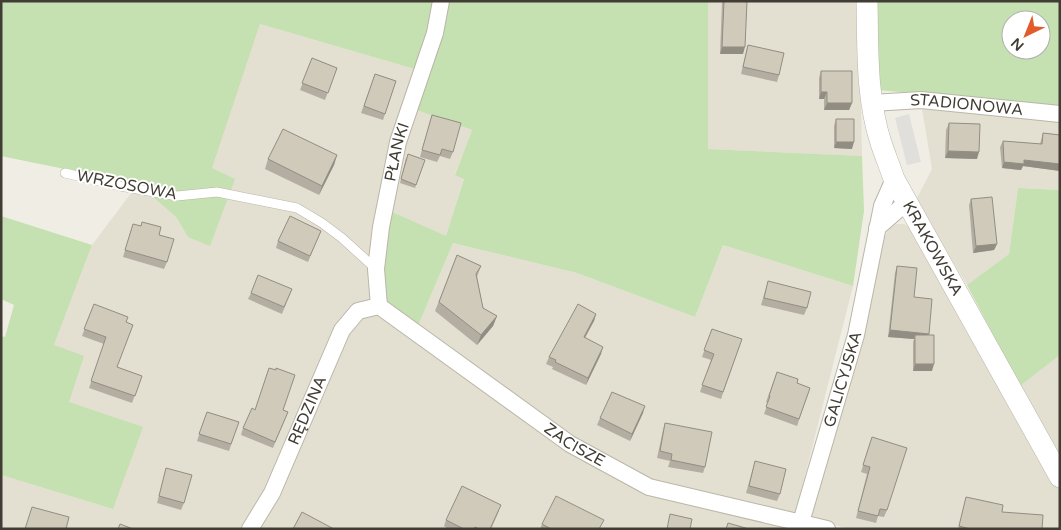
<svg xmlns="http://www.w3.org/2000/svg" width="1061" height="530" font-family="'Varela Round',sans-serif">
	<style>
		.residential { fill: #e3e0d2 }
		.green { fill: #c5e0b1; fill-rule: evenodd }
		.parking { fill: #e1dfdc }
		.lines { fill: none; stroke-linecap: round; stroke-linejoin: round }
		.service-casing { stroke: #bab6a8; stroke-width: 10 }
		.minor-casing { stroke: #bab6a8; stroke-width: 18 }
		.tertiary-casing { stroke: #bab6a8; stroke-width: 22 }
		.service { stroke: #fff; stroke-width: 9 }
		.minor { stroke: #fff; stroke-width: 16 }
		.tertiary { stroke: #fff; stroke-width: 21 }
		.wall { fill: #b3aea1 }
		.shaded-wall { fill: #928d83 }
		.building { fill: #d0cabb; stroke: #928d83 }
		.labels { text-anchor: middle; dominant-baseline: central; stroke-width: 4; stroke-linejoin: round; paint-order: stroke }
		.street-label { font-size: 16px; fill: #413d34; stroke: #fff }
	</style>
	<rect width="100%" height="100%" fill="#f0ede4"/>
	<path class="residential" d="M708 1H859L862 156 707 149Z
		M260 24 418 70 374 302 354 306 267 492 246 529H1V475L113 509 69 402 54 345 92 245 138 184 176 217 188 237Z
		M414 109 472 130 455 174 464 178 446 237 390 211Z
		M922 109 1060 121V190L1018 188 1009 254 967 285 916 200 932 169Z
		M896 224H904L911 228 1060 491V529H850L807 518 883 240 889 228Z
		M453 243 577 273 695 317 723 245 853 286 795 515 650 492 791 529H257L347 331 361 314 379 312 418 326Z
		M1060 355V460L1020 386Z"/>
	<path class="green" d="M1 1H436L418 70 260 24 212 168 235 179 210 246 188 237 176 217 138 184 1 156Z
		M447 1H708V149L862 156 864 211 853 286 723 245 695 317 577 273 453 243 418 326 383 301 380 268 390 211 446 236 464 179 455 175 472 130 414 109Z
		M872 1H1060V107L878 90ZM1011 20H1041V50H1011Z
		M1018 188 1060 190V355L1020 386 967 285 1009 254Z
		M1 216 92 245 54 345 84 356 69 402 143 427 113 509 1 475V336L5 337 14 305 1 299Z"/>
	<path class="parking" d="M909 114 921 162 907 165 895 118Z"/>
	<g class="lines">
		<g class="service-casing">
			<path id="service" d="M65 173 120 186 177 196 217 192 297 208 322 223 342 238 376 269"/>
		</g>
		<g class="minor-casing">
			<g id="minor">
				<path id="s1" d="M872 103 921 100 1060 114"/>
				<path d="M877 228 907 202"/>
				<path id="s2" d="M379 306 570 444 649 487 827 529"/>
				<path id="s3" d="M379 306 376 269 381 227 398 142 435 33 441 1"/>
				<path id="s4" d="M250 529 272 493 342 330 358 311 379 306"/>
				<path id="s5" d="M799 529 856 335 882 206 894 179"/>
			</g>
		</g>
		<g class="tertiary-casing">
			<g id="tertiary">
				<path id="s6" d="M867 1C868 48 866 97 881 143 885 155 890 167 894 179L1060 477"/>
			</g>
		</g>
		<use href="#service" class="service"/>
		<use href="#minor" class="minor"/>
		<use href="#tertiary" class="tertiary"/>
	</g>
	<path class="wall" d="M722 1H747L743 54H720Z
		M748 45 779 75 777 82 741 74 746 52Z
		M312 58 337 68 325 100 300 90Z
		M821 71 852 103 849 110H824V99H819V78Z
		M375 74 396 81 383 120 361 113Z
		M432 115 453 152 450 159 440 156 437 162 420 157Z
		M836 119 852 149 834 148V126Z
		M949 123 977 159 945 158 946 130Z
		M1043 133 1060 135V171L1023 166 1021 170 1002 168 1000 147 1003 141 1040 144Z
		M337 155 334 165 319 195 265 169 268 159Z
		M406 158 425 160 415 188 400 183Z
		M971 199 997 244 994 250 973 253 969 205Z
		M133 224 159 235 167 262 164 269 123 257Z
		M321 231 308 262 276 248 278 241Z
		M457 255 481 266 477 277 483 308 497 316 493 326 477 345 435 311Z
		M897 266 914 297 929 334 932 371H913V342L914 339 888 337 895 273Z
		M768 281 807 308 804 315 761 305Z
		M292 289 282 314 248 299 251 293Z
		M94 304 126 322 117 367 142 376 132 403 89 388 104 344 82 336Z
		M596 314 594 321 585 338 601 354 586 385 552 369 553 367 546 364 549 357Z
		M712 329 742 339 721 399 700 392 711 360 702 357Z
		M777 372 797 383 810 388 797 426 764 414 768 403 766 402Z
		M255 409 283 410 288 412 273 448 241 435 243 428Z
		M207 412 239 422 229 451 197 441Z
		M643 413 630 441 597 425 600 418Z
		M665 423 705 467 703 473 668 467 670 461 657 458 663 430Z
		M872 437 887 510 884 517 878 516 876 523 856 518 867 474 861 472Z
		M755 461 780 494 777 501 746 493Z
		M166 468 184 503 181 510 157 503Z
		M966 497 1002 512 1042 529H958Z
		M499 511 491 529H448L444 526 446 520Z
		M542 524 600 529H540Z"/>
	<path class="shaded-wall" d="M722 47H745L743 54H720Z
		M821 92H827L824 99H819Z
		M827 103H852L849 110H824Z
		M836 142H854L852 149 834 148Z
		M948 151 979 152 977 159 945 158Z
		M337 155 334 165 319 195 322 186Z
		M1024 160 1060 164V171L1023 166 1021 170 1002 168 1004 162Z
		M997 244 994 250 973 253 976 246Z
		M596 314 594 321 581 344 584 337Z
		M497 316 493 326 477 345 481 335Z
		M890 330 929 334 926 340 915 335 914 339 888 337Z
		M603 347 601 354 586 385 588 378Z
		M915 364H934L932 371H913Z
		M645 406 643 413 630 441 632 434Z"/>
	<path class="building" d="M724 1H747L745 47H722Z
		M748 45 784 53 779 75 743 67Z
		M312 58 337 68 328 93 302 83Z
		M821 71H852V103H827V92H821Z
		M375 74 396 81 385 114 364 106Z
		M432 115 461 123 453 152 442 149 440 155 422 150Z
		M836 119H854V142H836Z
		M949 123 980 124 979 152 948 151Z
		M283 129 337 155 322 186 268 159Z
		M1043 133 1060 135V164L1024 160V164L1004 162 1003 141 1042 144Z
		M408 154 425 160 416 185 401 179Z
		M992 197 997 244 976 246 971 199Z
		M290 216 321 231 310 256 278 241Z
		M142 222 161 227 159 235 174 239 167 262 125 250 133 224 141 226Z
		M457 255 481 266 476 274 483 308 497 316 481 335 439 302Z
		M897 266 917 268 914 297 932 299 929 334 890 330Z
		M258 275 292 289 284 307 251 293Z
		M768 281 811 292 807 308 764 298Z
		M94 304 128 317 126 322 133 325 117 367 142 376 135 396 91 381 106 337 84 329Z
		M578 304 596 314 584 337 603 347 588 378 555 362 556 360 549 357Z
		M712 329 742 339 723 392 702 385 714 354 704 350Z
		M915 335H934V364H915Z
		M269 368 276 370V368L295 375 283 410 288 412 275 442 243 428 252 408 255 410Z
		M777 372 798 379 797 383 810 388 799 419 766 407 770 396H769Z
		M612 392 645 406 632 434 600 418Z
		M207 412 239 422 231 444 199 434Z
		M665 423 712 432 705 467 671 460 672 454 660 451Z
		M872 437 907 448 887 510 880 509 878 516 858 511 870 467 863 465Z
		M755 461 786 469 780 494 749 486Z
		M166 468 192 475 184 503 159 496Z
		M462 486 501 505 490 529H479L475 527 474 529H464L446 520Z
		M556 496 604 520 599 529H551L542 524Z
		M966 497 1003 505 1002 512 1043 515 1042 529H970L959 526Z
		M32 507 69 517 66 529H25Z
		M302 512 334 529H293Z
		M670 514 692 519 690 529H667Z
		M728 523 749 529H726Z
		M120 524 133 529H118Z"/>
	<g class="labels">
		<g class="street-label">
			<text stroke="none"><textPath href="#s1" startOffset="95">STADIONOWA</textPath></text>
			<text stroke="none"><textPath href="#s3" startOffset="156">PŁANKI</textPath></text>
			<text transform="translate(127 185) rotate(11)">WRZOSOWA</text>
			<text stroke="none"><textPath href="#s6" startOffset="261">KRAKOWSKA</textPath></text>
			<text stroke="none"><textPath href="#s5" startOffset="156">GALICYJSKA</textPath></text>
			<text stroke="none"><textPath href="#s4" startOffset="132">RĘDZINA</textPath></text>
			<text stroke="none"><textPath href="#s2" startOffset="240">ZACISZE</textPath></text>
		</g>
	</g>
	<rect width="1061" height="530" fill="none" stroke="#413d34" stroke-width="5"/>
	<g transform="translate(1026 35) rotate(223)"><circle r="24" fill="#ffffff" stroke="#b3b1ae"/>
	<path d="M0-4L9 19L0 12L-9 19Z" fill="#e15c2a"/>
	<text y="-8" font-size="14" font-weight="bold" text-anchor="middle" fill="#413d34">N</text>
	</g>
</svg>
